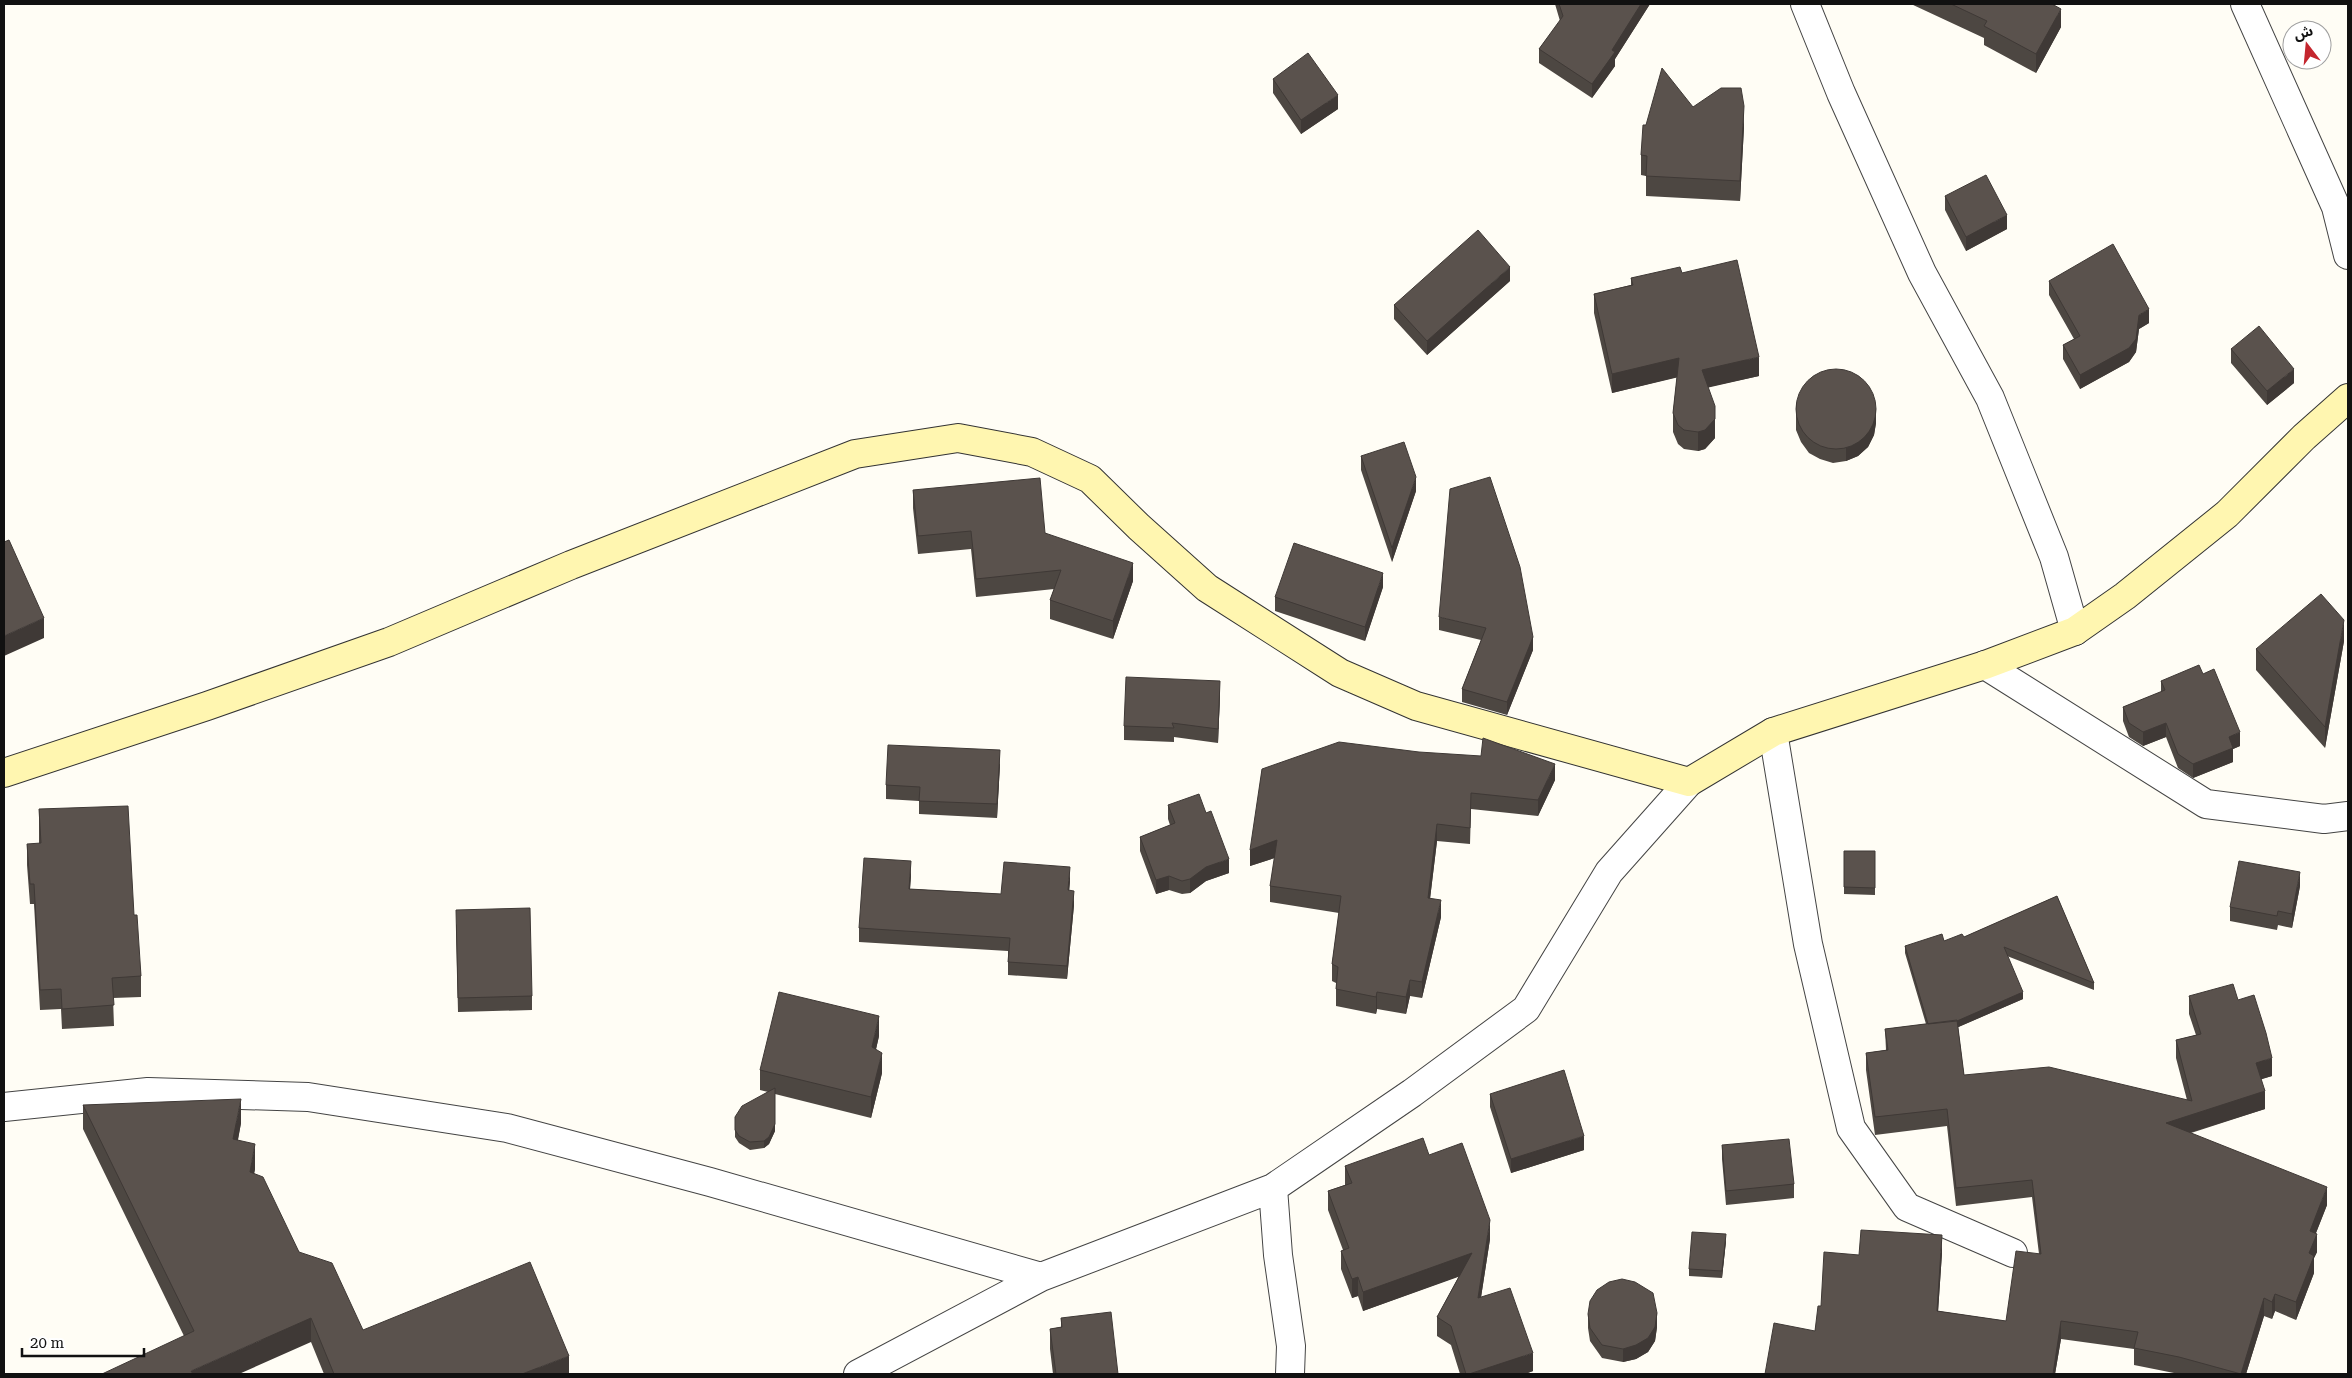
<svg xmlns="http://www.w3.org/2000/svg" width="2352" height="1378" font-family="'Roboto Serif','Noto Sans Arabic',serif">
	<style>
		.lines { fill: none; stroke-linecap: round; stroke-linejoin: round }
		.street-casing { stroke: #444; stroke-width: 30 }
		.secondary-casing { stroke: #333; stroke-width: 30 }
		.street { stroke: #fff; stroke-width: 28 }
		.secondary { stroke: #fff6b0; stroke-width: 28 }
		.wall { fill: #4d4742 }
		.shaded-wall { fill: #3f3936 }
		.building { fill: #5a524d; stroke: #3f3936 }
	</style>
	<rect width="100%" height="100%" fill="#fffdf5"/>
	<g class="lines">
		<g class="street-casing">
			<path id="street" d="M1805 4 1841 93 1922 273 1990 398 2054 557 2075 631
				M2245 4 2336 207 2348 255
				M1985 665 2206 804 2324 819 2348 816
				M1773 732 1808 944 1851 1128 1907 1207 2013 1253
				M4 1107 148 1092 308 1097 507 1128 710 1182 1041 1277
				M1273 1188 1278 1255 1291 1346 1290 1374
				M858 1374 1041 1277 1273 1188 1412 1093 1526 1009 1609 872 1689 782"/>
		</g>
		<g class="secondary-casing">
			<path id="secondary" d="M4 773 207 706 389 642 571 565 855 454 958 438 1032 452 1090 479 1139 527 1207 588 1340 673 1416 706 1689 782 1773 732 1985 665 2075 631 2125 596 2227 514 2304 437 2348 398"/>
		</g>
		<use href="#street" class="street"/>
		<use href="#secondary" class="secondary"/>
	</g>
	<path class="wall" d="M1555 4H1650L1615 59V66L1592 98 1539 63V49L1560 21Z
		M1911 4H2052L2061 27 2036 73 1984 45V38Z
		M1273 79 1338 109 1301 134 1273 93Z
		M1693 107 1744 127 1740 201 1646 196V176L1641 175V155L1646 125Z
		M1945 196 2007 229 1966 251 1945 210Z
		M1682 273 1759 376 1708 387 1715 438 1705 449 1698 451 1684 449 1678 444 1673 432V413L1677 377 1612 393 1594 313V294L1631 285V278Z
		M1510 281 1427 355 1394 319V305Z
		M2049 281 2149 323 2139 329 2136 352 2129 362 2080 389 2063 359V345L2074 339 2049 295Z
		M2231 349 2294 383 2267 405 2231 363Z
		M1796 403 1876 423 1874 435 1868 447 1858 456 1846 461 1833 463 1820 459 1809 453 1801 442 1796 430Z
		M1361 456 1416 491 1392 562 1361 470Z
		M913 490 1045 533 1133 581 1113 639 1050 619V600L1054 589 976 597 971 549 918 554 913 508Z
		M1383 587 1365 641 1275 611V597Z
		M1439 617 1533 637V650L1507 715 1462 702V689L1481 640 1439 630Z
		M2344 641 2325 748 2256 670V649Z
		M2203 674 2240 746 2233 749V762L2193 778 2178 768 2166 737 2143 746 2129 737 2123 721V707L2161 692V681Z
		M1220 695 1218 743 1174 737V742L1124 740V726Z
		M1000 764 997 818 919 814V801L886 799V785Z
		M1262 769 1555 780 1538 816 1471 809 1470 844 1437 841 1430 899 1441 917 1422 998 1410 996 1406 1014 1377 1009 1376 1014 1336 1006V983L1332 981V964L1339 913 1270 902V886L1275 858 1250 866Z
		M1168 805 1229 873 1206 881 1190 893 1182 894 1169 890 1156 894 1140 851V837L1170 825 1168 819Z
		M39 809 134 915 141 976V997L113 998 114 1026 62 1029 61 1009 40 1010 34 904H30L27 865V844H39Z
		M1844 851H1875V895L1844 894Z
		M911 875 910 889 1001 894 1070 881 1069 891 1074 905 1067 979 1008 975V951L859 942V928Z
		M2300 886 2292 928 2278 925 2277 930 2230 921V907Z
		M2057 896 2094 983V990L2007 956 2023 999 1958 1027 1964 1075 2187 1100 2176 1058V1040L2196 1035 2189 1014V996L2238 1000 2272 1076 2261 1079 2265 1109 2191 1133 2327 1205 2316 1233 2317 1252 2314 1258V1273L2296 1320 2275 1311 2272 1319 2264 1316 2246 1374H2179L2134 1365V1349L2061 1339 2055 1374H1765L1815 1331 1821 1306 1859 1255 1942 1253 1938 1311 2006 1321 2039 1254 2032 1197 1956 1206 1947 1126 1875 1135 1866 1070V1053L1886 1050 1885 1029 1926 1024 1905 953V946L1944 941 1964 937Z
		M456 924 532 996V1010L458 1012Z
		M879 1036 876 1049 882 1073 871 1118 775 1094V1131L769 1144 764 1148 750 1150 739 1143 735 1137V1117L768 1092 760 1090V1070Z
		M1490 1094 1584 1150 1511 1173 1490 1107Z
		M83 1105 241 1123 238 1140 255 1169 254 1173 299 1252 363 1330 569 1374H324L311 1342 184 1336 83 1129Z
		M1722 1145 1794 1184V1198L1726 1205 1722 1159Z
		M1429 1155 1490 1239 1481 1297 1533 1371 1525 1374H1460L1451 1345 1437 1336V1317L1459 1276 1363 1311 1358 1296 1352 1298 1341 1269V1251L1343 1250 1328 1210V1191L1345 1185V1166Z
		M1726 1241 1722 1278 1689 1276V1269Z
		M1588 1314 1657 1327 1655 1341 1648 1352 1636 1359 1623 1362 1602 1358 1590 1341 1588 1328Z
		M1061 1318 1118 1374H1053L1050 1349V1329L1061 1327Z"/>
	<path class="shaded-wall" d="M1641 4H1650L1615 59V66L1592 98V84L1612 50Z
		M2061 9V27L2036 73V54Z
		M1338 95V109L1301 134V120Z
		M1744 106V127L1740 201V181Z
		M2007 215V229L1966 251V237Z
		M1510 267V281L1427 355V341Z
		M2149 309V323L2139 329 2136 352 2129 362 2080 389V375L2139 315Z
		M1759 357V376L1702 389V370Z
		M1679 358V377L1612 393V374Z
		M2294 369V383L2267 405V391Z
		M1715 406V438L1705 449 1698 451V432Z
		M1876 409V423L1874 435 1868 447 1858 456 1846 461V447Z
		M1416 477V491L1392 562V548Z
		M1133 563V581L1113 639V621Z
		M1383 573V587L1365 641V627Z
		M44 618V638L4 656V636Z
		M2344 620V641L2325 748V727Z
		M1533 637V650L1507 715V702Z
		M1220 681V695L1218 743V729Z
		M2166 723V737L2143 746V732Z
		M2240 732V746L2233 749V762L2193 778V764L2229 737Z
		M1000 750V764L997 818V804Z
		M1555 764V780L1538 816V800Z
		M1437 824V841L1428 915V898Z
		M1277 840V857L1250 866V850Z
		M1229 859V873L1206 881 1190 893V879L1206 867Z
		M911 861V875L909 903V889Z
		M1070 867V881L1068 904V890Z
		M2300 872V886L2292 928V914Z
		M1169 876V890L1156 894V880Z
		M1074 891V905L1067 979V966Z
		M1441 900V917L1422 998V982Z
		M1410 980V996L1406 1014V997Z
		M1377 992V1009L1376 1014V997Z
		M2023 992V999L1931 1039V1032Z
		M879 1016V1036L872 1067V1047Z
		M882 1053V1073L871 1118V1097Z
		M2272 1058V1076L2256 1081V1063Z
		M2265 1091V1109L2166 1140V1123Z
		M241 1099V1123L233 1164V1139Z
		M775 1124V1131L769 1144 764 1148V1141Z
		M1584 1136V1150L1511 1173V1159Z
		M255 1144V1169L250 1196V1172Z
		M2327 1187V1205L2310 1248V1231Z
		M1490 1220V1239L1478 1317V1298Z
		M1726 1234V1241L1722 1278V1271Z
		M2317 1234V1252L2314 1258V1273L2296 1320V1302L2309 1253Z
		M1942 1235V1253L1937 1328V1311Z
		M1472 1253V1272L1363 1311V1292Z
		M1358 1277V1296L1352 1298V1279Z
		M2275 1294V1311L2272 1319V1302Z
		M2264 1298V1316L2246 1374H2241Z
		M1657 1313V1327L1655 1341 1648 1352 1636 1359 1623 1362V1349Z
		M311 1318V1342L239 1374H191V1371Z
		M2061 1321V1339L2055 1374H2053Z
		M1533 1353V1371L1525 1374H1469Z
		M569 1356V1374H522Z"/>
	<path class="building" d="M1559 4H1641L1612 50 1615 52 1592 84 1539 49 1563 16Z
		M1951 4H2052L2061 9 2036 54 1984 26 1987 21Z
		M1308 53 1338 95 1301 120 1273 79Z
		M1662 68 1693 107 1721 88H1741L1744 106 1740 181 1646 176 1647 156 1641 155 1643 125H1646Z
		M1986 175 2007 215 1966 237 1945 196Z
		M1478 230 1510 267 1427 341 1394 305Z
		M2113 244 2149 309 2139 315 2136 339 2129 348 2080 375 2063 345 2080 336 2049 281Z
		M1737 260 1759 357 1702 370 1715 406V419L1705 430 1698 432 1684 430 1678 425 1673 413 1679 358 1612 374 1594 294 1633 285 1631 278 1680 267 1682 273Z
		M2259 326 2294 369 2267 391 2231 349Z
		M1796 409a40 40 0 1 1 80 0a40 40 0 1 1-80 0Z
		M1404 442 1416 477 1392 548 1361 456Z
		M1490 477 1520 567 1533 637 1507 702 1462 689 1486 628 1439 617 1450 489Z
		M1040 478 1045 533 1133 563 1113 621 1050 600 1061 570 976 579 971 531 918 536 913 490Z
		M9 540 44 618 4 636V542Z
		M1294 543 1383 573 1365 627 1275 597Z
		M2321 594 2344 620 2325 727 2256 649Z
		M2199 665 2203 674 2214 669 2240 732 2229 737 2233 748 2193 764 2178 754 2166 723 2143 732 2129 723 2123 707 2165 690 2161 681Z
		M1126 677 1220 681 1218 729 1172 723 1174 728 1124 726Z
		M1483 738 1555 764 1538 800 1471 793 1470 828 1437 824 1428 898 1441 900 1422 982 1410 980 1406 997 1377 992 1376 997 1336 989 1338 967 1332 964 1341 896 1270 886 1277 840 1250 850 1262 769 1339 742 1419 752 1481 756Z
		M888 745 1000 750 997 804 919 801 920 787 886 785Z
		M1199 794 1206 813 1211 811 1229 859 1206 867 1190 879 1182 881 1169 876 1156 880 1140 837 1175 823 1168 805Z
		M128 806 134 915H137L141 976 112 978 114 1005 62 1009 61 989 40 990 34 884H30L27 844 41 843 39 809Z
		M1844 851H1875V888L1844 887Z
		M864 858 911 861 909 889 1001 894 1004 862 1070 867 1068 890 1074 891 1067 966 1008 962 1010 938 859 928Z
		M2239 861 2300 872 2292 914 2278 911 2277 916 2230 907Z
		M2057 896 2094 983 2004 947 2023 992 1957 1021 1928 1024 1905 946 1942 934 1944 941 1962 934 1964 937Z
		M530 908 532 996 458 998 456 910Z
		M2233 984 2238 1000 2254 995 2266 1033 2272 1058 2256 1063 2265 1091 2166 1123 2327 1187 2310 1231 2317 1234 2309 1253 2314 1256 2296 1302 2275 1294 2272 1302 2264 1298 2241 1374 2179 1357 2134 1348 2138 1332 2061 1321 2053 1374H1765L1774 1323 1815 1331 1818 1306H1821L1824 1252 1859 1255 1861 1230 1942 1235 1937 1311 2006 1321 2016 1251 2041 1254 2032 1180 1956 1188 1947 1109 1875 1117 1866 1053 1888 1050 1885 1029 1957 1020 1964 1075 2049 1067 2192 1101 2176 1040 2201 1034 2189 996Z
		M779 992 879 1016 872 1047 882 1053 871 1097 760 1070Z
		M1564 1070 1584 1136 1511 1159 1490 1094Z
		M775 1088V1124L769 1137 764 1141 750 1142 739 1136 735 1130V1117L742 1106Z
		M241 1099 233 1139 255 1144 250 1172 263 1177 299 1252 332 1263 363 1330 530 1262 569 1356 522 1374H334L311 1318 191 1371 193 1374H102L194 1331 83 1105Z
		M1423 1138 1429 1155 1462 1143 1490 1220 1478 1298 1510 1288 1533 1353 1469 1374H1466L1451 1326 1437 1317 1472 1253 1363 1292 1358 1277 1352 1279 1341 1251 1349 1248 1328 1191 1352 1183 1345 1166Z
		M1789 1139 1794 1184 1726 1191 1722 1145Z
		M1692 1232 1726 1234 1722 1271 1689 1269Z
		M1622 1279 1635 1282 1653 1293 1657 1313 1655 1327 1648 1338 1636 1345 1623 1349 1602 1345 1590 1328 1588 1314 1590 1301 1597 1290 1609 1282Z
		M1111 1312 1118 1374H1056L1050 1329 1062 1327 1061 1318Z"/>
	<rect width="2352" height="1378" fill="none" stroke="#111111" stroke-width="10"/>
	<g transform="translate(2307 45) rotate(344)"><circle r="24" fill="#ffffff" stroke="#a0a0a0"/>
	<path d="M0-4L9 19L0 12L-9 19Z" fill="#c4262e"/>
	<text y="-8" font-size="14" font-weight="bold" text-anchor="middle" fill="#111111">ش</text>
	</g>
	<path d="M22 1348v8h122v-8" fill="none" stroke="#111111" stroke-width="2.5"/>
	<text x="30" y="1348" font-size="15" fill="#111111" stroke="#ffffff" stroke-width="4" paint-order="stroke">20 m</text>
</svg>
